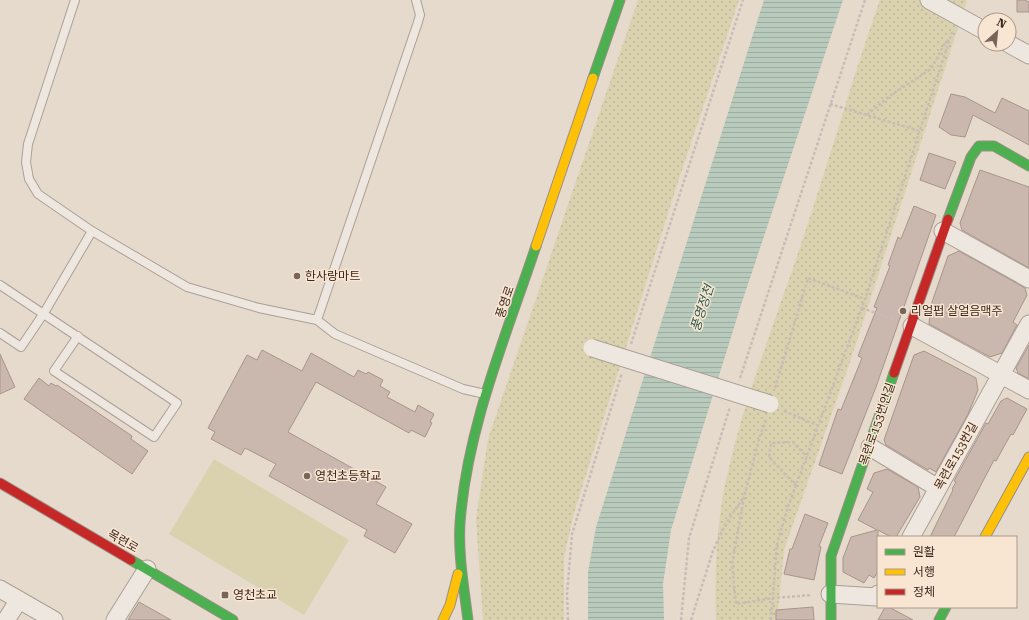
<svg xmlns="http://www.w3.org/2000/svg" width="1029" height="620" font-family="'Roboto Serif','Noto Sans KR',serif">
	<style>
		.grass { fill: #dad2ae }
		.park { fill: url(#park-dots) }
		.water { fill: url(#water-rules) }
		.building { fill: #cab7ad; stroke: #a7958b }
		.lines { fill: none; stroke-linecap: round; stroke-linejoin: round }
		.lane-casing { stroke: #ab9f96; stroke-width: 10 }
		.street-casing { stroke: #ab9f96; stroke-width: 19 }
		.fast-casing { stroke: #9b8f86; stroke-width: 11 }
		.slow-casing { stroke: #9b8f86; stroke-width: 11 }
		.jam-casing { stroke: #9b8f86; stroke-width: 11 }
		.path { stroke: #c7bdb6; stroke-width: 2.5; stroke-dasharray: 3 2; stroke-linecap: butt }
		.lane { stroke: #eee7df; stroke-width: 8 }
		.street { stroke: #eee7df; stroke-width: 17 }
		.fast { stroke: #4caf50; stroke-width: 9 }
		.slow { stroke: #ffc107; stroke-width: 9 }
		.jam { stroke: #c62828; stroke-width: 9 }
		.street-bridge-casing { stroke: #ab9f96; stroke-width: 19; stroke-linecap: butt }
		.street-bridge { stroke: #eee7df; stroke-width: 17 }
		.poi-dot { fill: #77655a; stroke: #f8e6d2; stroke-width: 1.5 }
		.labels { text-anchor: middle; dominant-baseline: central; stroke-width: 3; stroke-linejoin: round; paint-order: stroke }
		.poi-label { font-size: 12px; fill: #3b261d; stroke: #f8e6d2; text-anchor: start }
		.street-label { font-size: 12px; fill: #3b261d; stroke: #f8e6d2 }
		.water-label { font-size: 13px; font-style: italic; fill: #2b5c50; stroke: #f8e6d2 }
	</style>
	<defs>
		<pattern id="park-dots" width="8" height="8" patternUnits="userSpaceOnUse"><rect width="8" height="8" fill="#dad2ae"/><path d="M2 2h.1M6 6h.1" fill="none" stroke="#bcb495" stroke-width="1.8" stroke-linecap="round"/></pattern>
		<pattern id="water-rules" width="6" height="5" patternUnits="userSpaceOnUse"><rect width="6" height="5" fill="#b8cabc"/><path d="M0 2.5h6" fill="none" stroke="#9fada1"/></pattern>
	</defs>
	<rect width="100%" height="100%" fill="#e6dacc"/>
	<path class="grass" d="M214 459 349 540 304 615 169 534Z"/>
	<path class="park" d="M638 0H739L675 191 574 513 564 557V620H483L476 519 488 439Z
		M880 0H967L852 356 784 550 777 620H716C714 575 717 515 728 472 746 392 778 315 803 238 830 159 852 78 880 0Z"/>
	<path class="water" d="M764 0H843L741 305 671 530 663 584 664 620H588V572L596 527Z"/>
	<path class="building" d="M1017 0H1025L1029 2V12H1017Z
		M951 94 965 97 995 113 1002 98 1029 111V145L973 115 965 137 951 135 939 127Z
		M929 153 956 162 945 189 920 180Z
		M980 170 1029 187V268L962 230 960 223Z
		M914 206 936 215 876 387 842 474 819 465 838 409 841 410 862 358 858 356 877 308 874 307 890 266 888 265 898 237 901 239Z
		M959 251 1025 288 1027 295 1013 322 1017 325 1002 353 990 357 929 324 931 305 948 256Z
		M1029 345V379L1018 373 1016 368Z
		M262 350 302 371 311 353 354 377 358 370 366 374 368 372 383 380 380 386 390 392 387 397 415 412 418 405 434 414 430 422 432 423 425 437 411 430 409 433 316 382 288 432 386 487 376 504 412 524 395 553 364 536 367 530 269 476 276 464 245 448 241 455 211 439 215 432 208 428 247 355 257 360Z
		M924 351 976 378 978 390 968 414 936 472 929 468 928 470 886 445 884 440 914 355Z
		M0 354 15 387 0 394Z
		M39 378 49 386 51 383 56 386 57 385 132 436 131 439 148 451 132 474 24 399Z
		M1007 398 1027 409 1013 435 1011 434 996 461 994 460 954 537H930L953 490 952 489 956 482 954 481 986 423 988 424 1001 401Z
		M887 469 918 487 920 497 896 537H891L878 530V571L874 578 869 575 864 583 843 572V558L851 537 877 530 858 520 873 492 867 489 874 473Z
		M805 514 828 523 819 546 821 547 814 580 784 574 790 549H792Z
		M139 602 171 620H128Z
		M813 607 814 620H776V610Z
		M885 607H889L913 620H878Z"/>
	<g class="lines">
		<g class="lane-casing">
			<path id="lane" d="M75 0 28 144 26 162 29 179 38 194 92 231 187 287 259 308 317 320 335 334 463 389 485 394
				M0 285 177 403 154 437 54 371 78 336
				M317 320 418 22 420 15 416 0
				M0 333 21 347 44 313 92 231"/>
		</g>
		<g class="street-casing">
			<path id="street" d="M929 0 985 31
				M1009 44 1029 55
				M943 231 1029 279
				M912 326 1029 390
				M870 447 938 488
				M911 537 1029 324
				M0 589 54 620
				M830 594 877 597 878 594
				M6 620 19 600
				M115 620 147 569"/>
		</g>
		<g class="fast-casing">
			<path id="fast" d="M593 78 620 0
				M948 219 971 157 979 146H994L1029 166
				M131 560 233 620
				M468 620C464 588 458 555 460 523 467 427 506 336 536 246
				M831 620V556L894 373
				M939 620 946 607"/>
		</g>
		<g class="slow-casing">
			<path id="slow" d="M536 246 593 78
				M985 537 1029 457
				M443 620 450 605 458 574"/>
		</g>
		<g class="jam-casing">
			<path id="jam" d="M894 373 948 219
				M0 483 131 560"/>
		</g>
		<path class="path" d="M830 104 920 131
			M867 115 891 95 931 69 944 45 950 38
			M862 308 893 319
			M631 344 743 0
			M740 378 865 0
			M775 388 808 278 865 299
			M784 411 819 426
			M766 420 760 436 744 497 732 564 736 604 773 598 812 595
			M796 486 769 457 771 443 793 442 807 457
			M568 620 567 594 572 534 622 373
			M681 620 689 538 730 407
			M691 620 713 551 725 525 743 498
			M771 620 777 544 788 507 865 299 952 32"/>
		<use href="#lane" class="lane"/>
		<use href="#street" class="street"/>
		<use href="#fast" class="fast"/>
		<use href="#slow" class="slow"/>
		<use href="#jam" class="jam"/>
		<g class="street-bridge-casing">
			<path id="street-bridge" d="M592 348 770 404"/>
		</g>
		<use href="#street-bridge" class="street-bridge"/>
	</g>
	<g class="poi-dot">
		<circle cx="297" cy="276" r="4"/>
		<circle cx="903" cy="311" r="4"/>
		<circle cx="307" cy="476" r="4"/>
		<rect x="221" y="591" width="8" height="8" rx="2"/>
	</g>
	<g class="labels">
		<g class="poi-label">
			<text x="305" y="276">한사랑마트</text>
			<text x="911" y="311">리얼펍 살얼음맥주</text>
			<text x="315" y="476">영천초등학교</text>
			<text x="233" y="595">영천초교</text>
		</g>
		<g class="street-label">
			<text transform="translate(505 302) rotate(-71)">풍영로</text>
			<text transform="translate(877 424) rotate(-71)">목련로153번안길</text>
			<text transform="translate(956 456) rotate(-61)">목련로153번길</text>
			<text transform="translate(123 541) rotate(30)">목련로</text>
		</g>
		<g class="water-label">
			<text transform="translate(702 308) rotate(-72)">풍영정천</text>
		</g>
	</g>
	<rect x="877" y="536" width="140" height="72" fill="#f8e6d2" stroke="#ac998a"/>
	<rect x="885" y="549" width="20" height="6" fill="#4caf50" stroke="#ac998a"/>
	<text x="913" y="556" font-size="12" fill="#3b261d">원활</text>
	<rect x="885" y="569" width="20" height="6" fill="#ffc107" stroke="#ac998a"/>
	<text x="913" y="576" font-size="12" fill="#3b261d">서행</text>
	<rect x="885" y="589" width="20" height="6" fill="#c62828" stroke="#ac998a"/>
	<text x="913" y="596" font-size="12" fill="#3b261d">정체</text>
	<g transform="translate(997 32) rotate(27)"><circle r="19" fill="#f8e6d2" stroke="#ac998a"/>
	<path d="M0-3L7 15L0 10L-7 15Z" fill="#77655a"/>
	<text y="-6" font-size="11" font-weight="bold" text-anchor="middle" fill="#3b261d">N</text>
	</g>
</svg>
